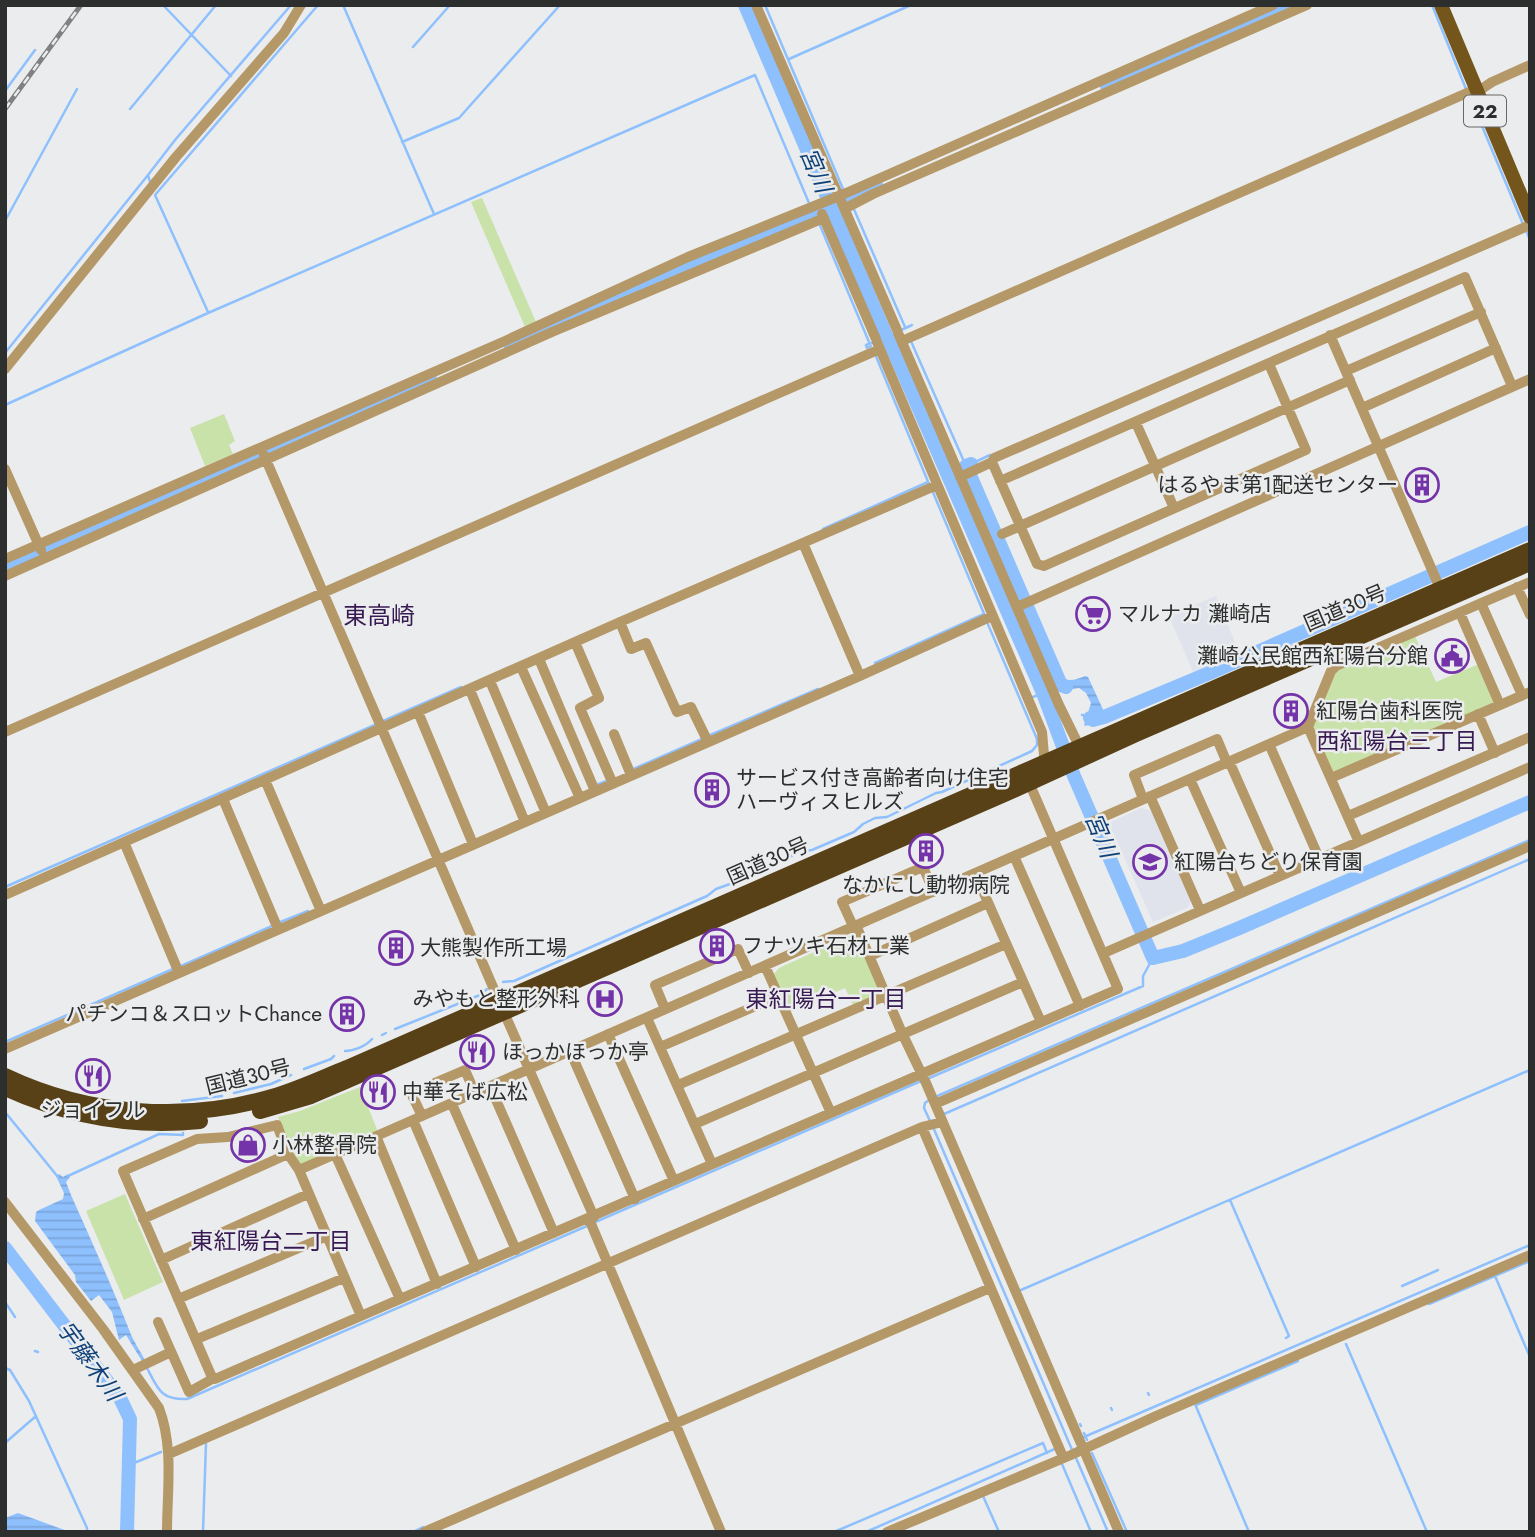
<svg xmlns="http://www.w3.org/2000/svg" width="1535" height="1537" font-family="Jost,'Noto Sans JP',sans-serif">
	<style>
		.built { fill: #e0e3ec }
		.green { fill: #c9e2aa }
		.water { fill: url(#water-rules) }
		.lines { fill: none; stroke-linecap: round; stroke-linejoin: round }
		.stream { stroke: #8ec0fe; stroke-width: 2.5 }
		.river { stroke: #8ec0fe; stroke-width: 14 }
		.minor { stroke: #b59868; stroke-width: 10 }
		.major { stroke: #74561c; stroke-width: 14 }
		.highway { stroke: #584117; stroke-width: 16 }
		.rail-casing { stroke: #808182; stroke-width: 5 }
		.rail { stroke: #ebeced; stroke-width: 2.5; stroke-dasharray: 8; stroke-linecap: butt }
		.labels { text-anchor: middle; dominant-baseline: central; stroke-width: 5; stroke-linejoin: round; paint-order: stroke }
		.shield { fill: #ebeced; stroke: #666767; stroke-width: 2 }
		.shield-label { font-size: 19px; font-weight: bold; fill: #2d2e2e }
		.poi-label { font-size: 21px; fill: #2d2e2e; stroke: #ebeced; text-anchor: start }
		.street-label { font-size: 21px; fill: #2d2e2e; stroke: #ebeced }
		.water-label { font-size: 23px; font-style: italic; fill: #104279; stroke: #ebeced }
		.neighbourhood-label { font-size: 23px; fill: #381a52; stroke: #ebeced }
		.quarter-label { font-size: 24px; fill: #381a52; stroke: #ebeced }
	</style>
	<defs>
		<pattern id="water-rules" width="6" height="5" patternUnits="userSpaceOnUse" patternTransform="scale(1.75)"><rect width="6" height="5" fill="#8ec0fe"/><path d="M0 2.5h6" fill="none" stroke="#7ba5da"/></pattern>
	</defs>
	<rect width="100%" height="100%" fill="#ebeced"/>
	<path class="built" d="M1216 596 1241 657 1195 676 1169 616Z
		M1141 808 1152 811 1191 901 1187 908 1153 922 1109 823Z"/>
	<path class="green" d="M482 198 536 322 525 327 471 202Z
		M224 414 235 441 229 445 233 454 205 466 190 428Z
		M1415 636 1436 682 1479 664 1495 702 1333 774 1313 732 1312 723 1336 670Z
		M851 935 857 937 879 989 877 995 853 1005 845 988 790 1012 773 975 779 968Z
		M360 1087 378 1132 301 1165 295 1160 278 1117 300 1111Z
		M125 1194 163 1282 124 1300 86 1211Z"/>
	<path class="water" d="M1059 672C1065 684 1075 680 1085 676L1088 677 1107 718 1086 726 1084 725 1091 703 1086 693 1079 688 1062 691 1057 688 1053 674Z
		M59 1174 63 1177 68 1174 70 1177 66 1182 71 1195C91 1240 112 1286 130 1332 133 1340 140 1351 145 1360L142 1361 126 1335 119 1340 112 1312 99 1295 91 1301 76 1282 75 1275 35 1221 36 1212 39 1210 63 1199 64 1193 56 1176Z
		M18 1513 70 1532H5V1518Z"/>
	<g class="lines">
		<path class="stream" d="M163 5 231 76
			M343 5 434 214
			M765 5 843 189
			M1432 5 1466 89
			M413 47 450 5
			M789 59 911 5
			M5 91 35 50
			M1469 95 1523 224
			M130 109 216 5
			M402 142 459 118 560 5
			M150 182 148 175 175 140 291 5
			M853 207 905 327
			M5 221 77 89
			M819 223 869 342
			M1526 230 1530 240
			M208 312 155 195 318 5
			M899 331 912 325
			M880 339 893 334
			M910 339 966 466
			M871 346 867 348 866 345 874 342
			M5 353 148 175
			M875 354 929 484
			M5 405 208 313 755 75 809 203
			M971 464 990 455
			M932 490 985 616
			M823 529 928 482
			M875 663 984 614
			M1030 698 1047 692
			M1082 715 1090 716
			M1052 718 1060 714
			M383 721 461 687
			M708 736 818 689
			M631 770 702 739
			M596 785 609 780
			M5 887 377 724
			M278 923 308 911
			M181 966 272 926
			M503 982 514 981 707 896 716 889 766 871 775 863 800 852 812 850 854 832 863 824 875 818 887 817 936 793 942 792 1032 751 1037 745V739L987 622
			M395 1029 480 995 487 989
			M382 1035 386 1033
			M5 1042 173 969
			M345 1051C354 1051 366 1046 372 1039
			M304 1069 331 1059 334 1056
			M927 1079 1143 986V976L1153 958
			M234 1093 271 1084 291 1075
			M935 1097 1530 840
			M929 1100 925 1103 924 1108 930 1121
			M182 1101 222 1096
			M5 1112 58 1177
			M944 1114 1530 859
			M933 1127 1073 1452
			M68 1176 159 1134 183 1135V1133
			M1230 1200 1289 1336 1286 1338
			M593 1223 921 1081
			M1495 1276 1530 1357
			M1402 1286 1438 1270
			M1021 1290 1530 1070
			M5 1302 15 1317
			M1429 1304 1530 1261
			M61 1335 67 1329
			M1346 1344 1427 1532
			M35 1351 38 1352
			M146 1366C158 1389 160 1400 187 1399L587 1226
			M5 1368 10 1370 29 1401 87 1528V1532
			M1148 1393 1149 1395
			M1195 1404 1249 1532
			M1196 1405 1298 1361
			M1111 1408 1112 1410
			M1080 1424 1081 1426
			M1084 1433 1087 1440
			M1084 1437 1530 1245
			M5 1443 36 1416
			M1092 1453 1127 1532
			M1076 1458 1108 1532
			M1062 1464 1091 1532
			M129 1465 161 1452
			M983 1496 999 1532
			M203 1532 206 1443
			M413 1532 423 1527
			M834 1532 1043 1443 1047 1453
			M866 1532 1057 1448"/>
		<path class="river" d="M745 5 886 335
			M1107 86 1292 5
			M888 338 1043 693 1074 776 1153 958 1183 951 1237 929 1530 802
			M510 344 718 253 877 187
			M971 464 966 466 1061 685 1066 687
			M5 568 430 379
			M1090 718 1093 720 1104 717 1212 672 1530 532
			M5 1248 120 1398 130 1419 127 1532"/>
		<path class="minor" d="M756 5 897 330
			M1477 92 1492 82 1530 65
			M846 208 873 194 1307 5
			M822 214 876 339
			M898 333 1059 705 1082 752
			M1330 335 1442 593
			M902 341 1476 89
			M877 342 1042 732 1044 755 1049 767
			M5 369 176 157 284 33 301 5
			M1346 371 1481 312
			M1362 408 1496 348
			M1136 423 1174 508
			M264 455 499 1001 594 1217
			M992 462 994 458 1530 225
			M5 469 41 550
			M960 477 992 462 1037 564 1044 566 1306 450 1269 364
			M1000 481 1465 277 1512 386
			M1002 534 1350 380
			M803 543 860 676
			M5 559 505 341 688 257 844 194 1273 5
			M5 576 552 332 824 218
			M1517 587 1530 615
			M1481 603 1522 695
			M1017 607 1530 379
			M1460 613 1500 705
			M620 622 631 649 646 643 677 712 691 707 708 742
			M575 642 599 698 580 708 613 784
			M539 659 595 791
			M521 667 580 798
			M490 681 546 813
			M470 690 525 822
			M418 712 473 844
			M1478 714 1495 753
			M1308 727 1358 840
			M5 732 880 349
			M614 734 631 775
			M1269 744 1319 858
			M1229 761 1280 876
			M1331 778 1530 692
			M1190 779 1241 893
			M265 780 321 911
			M1150 796 1200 910
			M223 799 278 929
			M1143 799 1134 775 1217 739 1227 763
			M1348 816 1530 737
			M124 842 179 973
			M1014 856 1080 1006
			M975 873 1041 1022
			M5 895 620 622 937 485
			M856 925 902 1033 926 1083 1119 1532
			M853 926 842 902 923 867 934 892
			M1104 953 1530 767
			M870 956 988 903
			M765 966 831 1113
			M665 1009 655 985 738 949 749 973
			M647 1018 712 1164
			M608 1034 674 1181
			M660 1047 779 996
			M5 1049 860 676 992 616
			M570 1051 635 1199
			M678 1085 1006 944
			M490 1086 554 1233
			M452 1104 516 1250
			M935 1104 1530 846
			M422 1116 411 1093 465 1070 475 1093
			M413 1120 476 1267
			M695 1124 1023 982
			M922 1127 1063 1457
			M376 1136 437 1284
			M335 1154 400 1299
			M299 1170 1308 727 1331 671 1336 666 1530 582
			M5 1202 103 1329 159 1408C174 1447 167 1491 167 1532
			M143 1219 288 1154
			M589 1219 721 1532
			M161 1260 308 1194
			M178 1299 325 1237
			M361 1316 299 1170 288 1154 277 1125 228 1137 197 1139 123 1171 211 1375 215 1379 1118 989 1028 780
			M158 1322 189 1392 214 1378
			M197 1339 344 1278
			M133 1370 171 1352
			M169 1454 922 1127 942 1122
			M424 1532 990 1288
			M887 1532 1071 1455 1156 1416 1530 1255"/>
		<path class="major" d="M1441 5 1530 217"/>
		<path class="highway" d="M5 1076C87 1115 184 1123 272 1097 297 1090 322 1078 347 1068L1530 550
			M5 1088C67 1116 133 1128 200 1121
			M260 1111 311 1096 346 1081 1007 793 1136 734 1530 563"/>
		<g class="rail-casing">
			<path id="rail" d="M5 109 81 5"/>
		</g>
		<use href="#rail" class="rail"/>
	</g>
	<defs>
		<g id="building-ring" transform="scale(1.75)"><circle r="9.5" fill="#ebeced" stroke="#7433a8" stroke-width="1.5"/><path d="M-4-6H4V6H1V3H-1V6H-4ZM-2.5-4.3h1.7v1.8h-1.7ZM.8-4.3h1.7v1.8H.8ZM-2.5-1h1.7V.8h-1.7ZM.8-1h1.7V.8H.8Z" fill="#7433a8"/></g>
		<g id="supermarket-ring" transform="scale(1.75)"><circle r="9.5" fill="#ebeced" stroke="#7433a8" stroke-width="1.5"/><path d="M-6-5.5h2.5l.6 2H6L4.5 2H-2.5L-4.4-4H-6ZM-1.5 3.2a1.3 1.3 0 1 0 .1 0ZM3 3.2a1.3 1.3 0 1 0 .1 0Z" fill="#7433a8"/></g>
		<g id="civic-ring" transform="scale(1.75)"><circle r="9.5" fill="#ebeced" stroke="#7433a8" stroke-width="1.5"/><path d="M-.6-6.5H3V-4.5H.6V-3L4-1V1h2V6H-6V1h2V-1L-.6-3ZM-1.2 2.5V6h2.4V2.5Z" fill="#7433a8"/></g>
		<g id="school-ring" transform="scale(1.75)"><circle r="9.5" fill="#ebeced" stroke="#7433a8" stroke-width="1.5"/><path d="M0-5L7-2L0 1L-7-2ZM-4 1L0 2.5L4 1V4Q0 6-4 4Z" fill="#7433a8"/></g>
		<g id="hospital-ring" transform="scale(1.75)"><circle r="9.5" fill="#ebeced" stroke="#7433a8" stroke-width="1.5"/><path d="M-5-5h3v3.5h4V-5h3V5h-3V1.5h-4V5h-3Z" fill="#7433a8"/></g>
		<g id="restaurant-ring" transform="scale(1.75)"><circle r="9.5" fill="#ebeced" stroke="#7433a8" stroke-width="1.5"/><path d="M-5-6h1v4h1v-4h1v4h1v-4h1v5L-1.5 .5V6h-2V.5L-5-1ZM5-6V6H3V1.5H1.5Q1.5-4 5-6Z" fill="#7433a8"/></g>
		<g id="shop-ring" transform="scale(1.75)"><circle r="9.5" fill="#ebeced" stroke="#7433a8" stroke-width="1.5"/><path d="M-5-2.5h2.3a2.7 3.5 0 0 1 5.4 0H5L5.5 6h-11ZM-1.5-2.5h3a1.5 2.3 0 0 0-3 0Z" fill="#7433a8"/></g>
	</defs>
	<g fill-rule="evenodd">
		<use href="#building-ring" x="1422" y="485"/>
		<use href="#supermarket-ring" x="1093" y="614"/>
		<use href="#civic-ring" x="1452" y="656"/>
		<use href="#building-ring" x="1291" y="711"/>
		<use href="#building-ring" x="712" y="790"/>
		<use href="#building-ring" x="926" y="851"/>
		<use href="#school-ring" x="1150" y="862"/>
		<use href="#building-ring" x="717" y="946"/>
		<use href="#building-ring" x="396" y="948"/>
		<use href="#hospital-ring" x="605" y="999"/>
		<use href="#building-ring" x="347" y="1014"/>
		<use href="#restaurant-ring" x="477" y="1052"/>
		<use href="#restaurant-ring" x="93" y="1076"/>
		<use href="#restaurant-ring" x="378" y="1092"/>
		<use href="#shop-ring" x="248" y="1145"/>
	</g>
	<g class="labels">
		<rect class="shield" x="1464" y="95.5" width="42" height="31" rx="5"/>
		<g class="shield-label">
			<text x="1485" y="111">22</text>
		</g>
		<g class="poi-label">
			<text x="1398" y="485" text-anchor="end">はるやま第1配送センター</text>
			<text x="1118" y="614">マルナカ 灘崎店</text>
			<text x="1428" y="656" text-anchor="end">灘崎公民館西紅陽台分館</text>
			<text x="1316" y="711">紅陽台歯科医院</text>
			<text x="736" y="778">サービス付き高齢者向け住宅<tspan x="736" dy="24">ハーヴィスヒルズ</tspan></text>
			<text x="1174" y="862">紅陽台ちどり保育園</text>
			<text x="926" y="885" text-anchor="middle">なかにし動物病院</text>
			<text x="742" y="946">フナツキ石材工業</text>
			<text x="420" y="948">大熊製作所工場</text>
			<text x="580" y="999" text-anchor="end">みやもと整形外科</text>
			<text x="322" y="1014" text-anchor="end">パチンコ＆スロットChance</text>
			<text x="502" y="1052">ほっかほっか亭</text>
			<text x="402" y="1092">中華そば広松</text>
			<text x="93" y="1110" text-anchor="middle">ジョイフル</text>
			<text x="272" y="1145">小林整骨院</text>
		</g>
		<g class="street-label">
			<text transform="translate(1345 608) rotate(-23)">国道30号</text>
			<text transform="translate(768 861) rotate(-24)">国道30号</text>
			<text transform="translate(248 1077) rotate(-14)">国道30号</text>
		</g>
		<g class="water-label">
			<text transform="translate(816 170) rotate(67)">宮川</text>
			<text transform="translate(1101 835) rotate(67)">宮川</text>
			<text transform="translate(90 1361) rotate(54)">宇藤木川</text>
		</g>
		<g class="neighbourhood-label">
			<text x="1397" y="741">西紅陽台三丁目</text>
			<text x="826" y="999">東紅陽台一丁目</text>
			<text x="271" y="1241">東紅陽台二丁目</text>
		</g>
		<g class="quarter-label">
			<text x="379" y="615">東高崎</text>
		</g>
	</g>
	<rect width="1535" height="1537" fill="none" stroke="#2d2e2e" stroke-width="14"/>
</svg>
